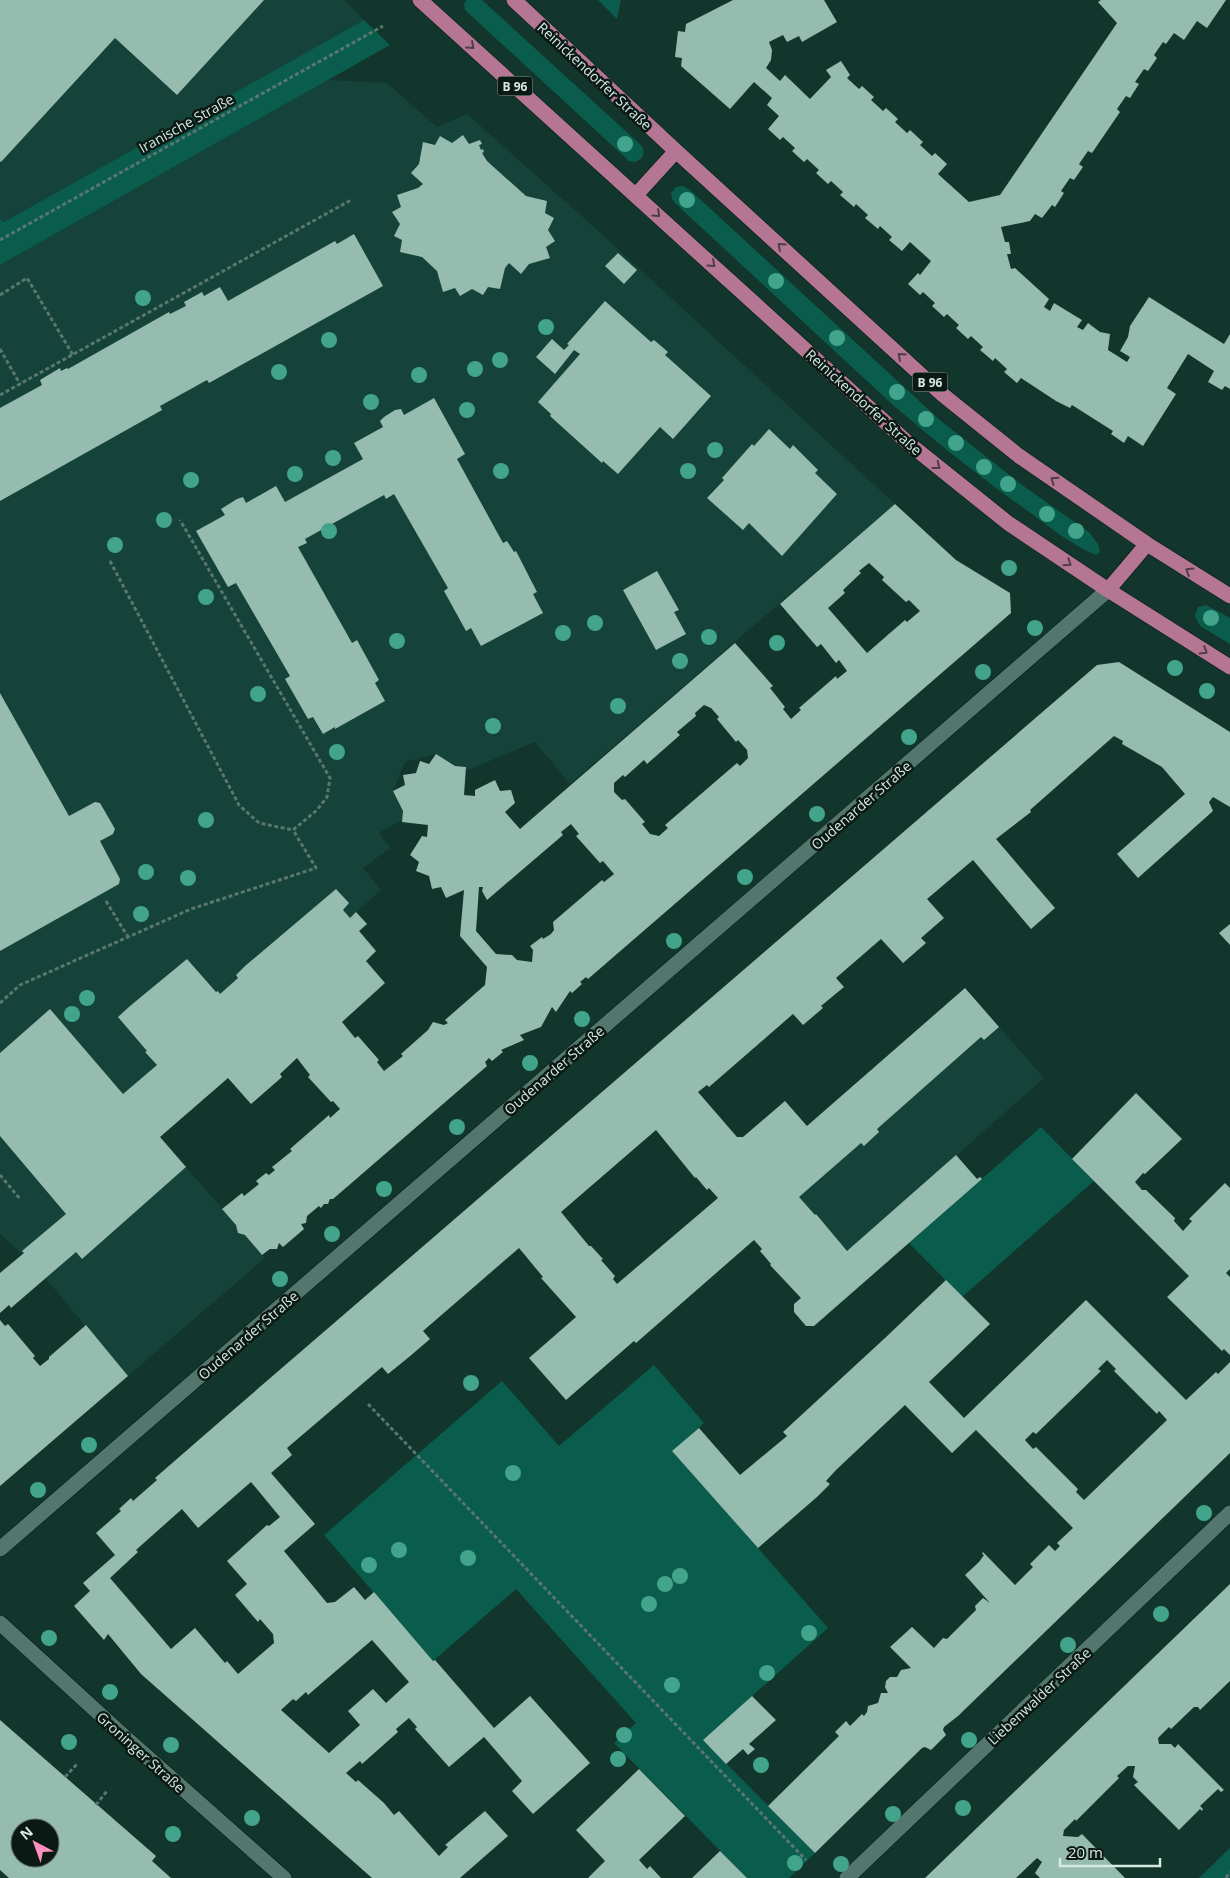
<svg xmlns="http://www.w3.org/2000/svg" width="1230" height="1878" font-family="'Open Sans',sans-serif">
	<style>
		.built { fill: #154339 }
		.green { fill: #0a5d4c }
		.building { fill: #96bbaf; fill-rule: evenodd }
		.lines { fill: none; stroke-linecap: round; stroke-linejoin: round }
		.minor-casing { stroke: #021b15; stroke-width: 16 }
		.major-casing { stroke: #021b15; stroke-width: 16 }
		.path { stroke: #59766f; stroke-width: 3; stroke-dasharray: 4 2.5; stroke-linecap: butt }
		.minor { stroke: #54776d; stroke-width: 15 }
		.major { stroke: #b57694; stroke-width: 15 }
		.tree { fill: #41a48b }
		.oneway { stroke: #4f3e48 }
		.labels { text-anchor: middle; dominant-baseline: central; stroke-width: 5; stroke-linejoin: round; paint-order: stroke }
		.shield { fill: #0b1915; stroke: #99aba5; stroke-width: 1 }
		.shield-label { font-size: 12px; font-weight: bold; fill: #d6e9e3 }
		.street-label { font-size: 14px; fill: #d6e9e3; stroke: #0b1915 }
	</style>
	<rect width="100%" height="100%" fill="#12352c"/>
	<path class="built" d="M0 0H344L364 20 4 222 0 219Z
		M328 80 387 83 437 127 467 114 594 227 895 504 570 784 535 742 466 771V767L455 766 436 754 405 762 393 791 403 811 402 820 379 833 390 848 363 868 381 890 356 912 367 924 360 931 376 951 160 1137 265 1258 128 1376 24 1253 22 1254 0 1234V265Z
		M965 988 1044 1078 957 1155 977 1179 980 1177 982 1179 842 1302 739 1186Z"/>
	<path class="green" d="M467 0H482L642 146C645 155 644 158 635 162L629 161 465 10 464 3Z
		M598 0H621L617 19Z
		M364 20 390 45 0 265V219L4 222Z
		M683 186 690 190 941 421 1022 485 1089 532 1098 544 1100 552 1096 555C1072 545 1052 529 1032 514 984 480 937 443 893 405L676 204 672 199 671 193 676 187Z
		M1206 605 1230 618V644L1200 626 1195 616 1198 607Z
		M1041 1127 1094 1181 962 1297 909 1243Z
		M654 1365 704 1423 673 1451 828 1628 703 1740 815 1853 789 1878H747L614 1743 636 1723 516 1589 433 1661 324 1535 502 1381 559 1446Z
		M1230 1848V1878H1199Z"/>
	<path class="building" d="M0 0H264L177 95 115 38 1 162 0 161Z
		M733 0H824L837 22 802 42 799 36 787 42 783 35 769 42 772 50 771 60 766 68 780 81 785 75 810 99 831 77 826 70 841 61 850 75 847 78 859 89 862 86 874 97 871 100 883 111 886 108 898 119 895 122 907 133 910 130 923 142 920 145 932 156 935 153 947 164 938 174 969 202 1000 195 1117 23 1098 2 1101 0H1226L1207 28 1197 21 1184 40 1174 33 1166 44 1163 42 1154 55 1157 58 1148 71 1144 69 1135 82 1139 84 1130 98 1126 96 1117 109 1120 112 1092 153 1088 151 1079 164 1083 167 1074 180 1070 178 1061 191 1064 193 1055 207 1052 205 1042 218 1035 214 1030 221 1001 227 1005 242H1009L1011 254H1007L1011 269 1015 268 1049 299 1044 307 1050 311 1054 303 1082 320 1077 327 1083 330 1088 323 1100 332 1110 334 1108 350 1127 362 1130 357 1120 351 1128 337 1130 326 1149 297 1224 344 1230 334V389L1225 386 1222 390 1208 382 1214 371 1188 354 1167 388 1176 394 1143 446 1128 436 1124 443 1111 434 1113 431 1072 405 1070 408 1056 401 1021 378 1017 383 1004 372 1007 369 995 358 993 361 980 350 983 347 971 336 968 339 956 328 959 325 947 314 944 317 932 306 935 303 923 292 920 295 908 284 918 273 920 275 931 261 910 242 902 251 889 240 892 237 880 226 878 229 865 218 868 215 856 204 854 207 840 195 843 192 831 181 828 184 816 173 819 170 807 159 804 162 792 151 795 148 783 137 780 140 768 129 779 116 767 105 772 98 754 82 730 109 681 66 682 58 675 57 678 31 685 32 686 24Z
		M463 135 469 144 480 140 482 144 479 145 481 150 483 149 484 152 482 153 487 161 526 196 547 201 545 213 554 218 548 230 555 241 546 247 550 258 529 264 521 274 509 263 505 268 500 289 488 287 483 295 472 289 460 296 455 288 443 292 437 271 422 257 400 252 402 240 394 236 400 224 392 212 401 207 397 195 418 188 423 184 411 173 419 164 423 142 435 145 440 136 452 143Z
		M354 234 383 286 209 383 207 380 160 406 162 410 0 501V408L42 385 40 380 60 368 61 371 67 368 68 369 169 312 170 314 186 306 184 302 202 292 204 296 220 287 228 301 335 241 337 244Z
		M618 253 637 270 624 284 605 266Z
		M605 301 651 342 654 340 668 352 665 355 711 396 673 439 660 427 618 474 603 461 602 463 550 416 551 414 538 402 580 354 574 350 555 374 536 357 552 339 564 350 569 345 567 344Z
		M434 398 465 454 457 459 503 543 507 541 514 552 516 551 537 592 533 594 543 613 481 646 471 628 466 631 444 591 448 588 394 494 386 499 384 495 305 539 307 543 298 547 352 643 357 640 379 680 375 683 385 701 335 729V727L323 734 313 717 308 719 285 679 290 676 236 583 228 587 196 531 225 515 221 509 237 499 243 497 246 503 276 486 285 502 363 459 354 443 383 427 380 421 384 417 395 410 401 409 404 415Z
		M769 429 790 449 793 445 818 470 815 473 837 494 782 556 749 523 743 530 707 498 724 480 722 478 752 444 754 446Z
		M895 504 956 560 1010 593 1011 613 588 979 586 977 580 982 582 984 572 993 570 991 556 1012 552 1007 541 1027 520 1035 524 1040 501 1050 503 1052 492 1061 489 1058 485 1062 487 1066 333 1199H330L328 1204H324L321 1208 319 1206 307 1216 306 1223 301 1224 304 1229 283 1247 279 1243 277 1249H270L262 1255 245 1235 238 1233 236 1225 222 1209 242 1193 244 1196 259 1184 256 1181 266 1173 269 1175 275 1170 272 1167 292 1151 290 1149 329 1115 330 1118 340 1109 333 1101 331 1102 308 1077 310 1075 297 1058 280 1074 282 1077 251 1104 228 1078 160 1137 186 1167 82 1259 76 1252 11 1308 9 1305 0 1313V1273L24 1253 22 1251 66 1214 0 1136V1053L50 1009 123 1094 157 1065 145 1052 147 1051 118 1017 130 1006 187 959 216 992 218 991 220 994 238 978 236 975 245 966 336 889 349 903 343 910 350 918 356 912 367 924 359 931 376 951 366 961 385 983 342 1022 355 1038 358 1036 379 1060 377 1062 384 1071 403 1056 401 1054 428 1030 433 1022 444 1025 448 1023 445 1020 485 985 487 967 460 936 464 890 446 898 441 887 432 889 429 876 416 871 419 862 410 855 422 836 427 837 428 825 402 822 403 811 393 791 405 785 403 775 416 773 420 761 429 764 436 754 455 766 466 767 464 795 475 796V790L495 780 500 791 511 790 515 803 505 812 520 829 735 643 773 686 770 688 785 707 783 709 791 719 801 710 799 708 836 676 837 679 847 671 839 660 836 663 821 644 817 647 780 604ZM869 563 884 577 882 580 906 602 909 600 920 611 907 622 905 620 867 653 828 608 845 593 843 590 861 573 859 571ZM704 705 711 708 719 717 717 719 736 742 738 740 747 750 748 758 740 766 737 763 665 825 668 828 659 836 650 834 642 824 645 822 625 799 622 800 614 792V783L623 775 625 777 644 760 647 764 663 750 680 735 677 732 696 716 695 713ZM571 824 579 834 576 836 600 863 603 861 614 874 604 882 602 880 553 922 554 930 551 934 543 939 542 937 530 946 533 950 532 962 517 960 512 955 496 954 476 931 479 887H483L482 891 487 900 563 835 561 832Z
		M657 571 679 610 674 612 686 634 656 650 623 590Z
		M1119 662 1230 732V807L1213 797 1209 802 1213 811 1138 878 1117 854 1185 794 1162 767 1122 744 1123 741 1114 736 1030 810 1031 812 996 839 1055 908 1031 929 973 860 927 899 944 918 921 938 926 943 903 963 881 939 836 978 844 987 821 1006 823 1008 803 1025 793 1014 709 1087 707 1085 698 1092 737 1137H743L785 1101 807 1126 965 988 999 1027 984 1040 981 1037 877 1129 879 1132 864 1146 861 1143 799 1197 815 1215 816 1214 847 1251 956 1155 977 1179 980 1177 982 1179 814 1326H806L794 1312V1304L801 1298 770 1265 771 1264 760 1251 762 1249 754 1240 636 1343 634 1341 566 1400 529 1358 576 1317 541 1278 543 1277 519 1248 423 1331 430 1339 409 1357 388 1374 382 1367 287 1448 292 1455 271 1473 315 1524 284 1551 327 1603 335 1602 354 1587 365 1600 374 1592 433 1661 435 1660 494 1728 530 1696 590 1763 533 1814 512 1791 522 1781 484 1737 449 1767 415 1729 417 1727 409 1718 396 1729 398 1732 362 1764 360 1761 346 1773 356 1782 358 1780 384 1803 394 1815 399 1811 439 1856 448 1847 445 1845 485 1811 508 1836 460 1878H372L141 1674 108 1634 104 1640 74 1606 90 1591 83 1583 115 1555 96 1533 121 1511 119 1509 131 1498 133 1501 157 1480 155 1478 224 1418 1097 665ZM656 1130 695 1178 696 1177 707 1190 709 1188 718 1198 617 1284 613 1279 615 1276 601 1260 603 1259 591 1246H589L561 1212ZM251 1482 280 1517 269 1526 267 1525 227 1561 247 1584 235 1595 258 1622 260 1619 273 1634 274 1643 238 1674 227 1661 225 1663 195 1628 171 1649 110 1578 138 1552 136 1550 182 1509 198 1528ZM372 1640 409 1682 386 1703 373 1689 348 1711 360 1725 329 1753 281 1710 293 1699 296 1701 306 1692 308 1695Z
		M0 693 69 816 95 802 100 803 115 829 113 834 100 841 120 879 119 884 0 951Z
		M1230 924V945L1219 933Z
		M1136 1093 1182 1139 1145 1174 1143 1173 1135 1182 1142 1190H1146L1175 1218 1174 1221 1183 1231 1192 1221 1189 1219 1225 1183 1230 1188V1269L1226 1273 1230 1277V1355L1224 1349 1222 1351 1167 1297 1189 1276 1072 1159Z
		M946 1280 990 1324 929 1382 964 1418 1086 1300 1186 1400 1216 1372 1218 1374 1230 1362V1453L958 1716 944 1727 943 1730 946 1735 931 1750 925 1747 922 1748 815 1853 768 1806 839 1736 835 1732 846 1721 850 1726 862 1714 864 1716 867 1712 868 1706 878 1703 881 1693H888L885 1687 886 1681 890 1677H897L901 1670 911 1668 890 1647 912 1627 934 1648 943 1638 947 1639 976 1610 975 1606 983 1598 990 1603 965 1575 979 1562 984 1555 982 1554 983 1552 1015 1585 1033 1567 1030 1564 1049 1545 1055 1551 1060 1546 1057 1543 1073 1528 976 1430 952 1453 905 1405 836 1470 826 1481 830 1484 817 1497 758 1548 672 1451 699 1428 740 1475 787 1436 783 1432 885 1338ZM1107 1360 1116 1369 1114 1371 1157 1414 1159 1411 1167 1420 1084 1500 1076 1492 1078 1489 1036 1447 1033 1449 1025 1440 1033 1432 1036 1434 1101 1371 1098 1369Z
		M0 1320 5 1326 8 1324 35 1356 33 1358 40 1366 49 1359V1357L86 1325 128 1376 0 1486Z
		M1230 1584V1681L1200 1710 1198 1707H1194L1171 1729 1169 1727 1158 1738 1159 1744H1171L1175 1748 1178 1744 1224 1790 1221 1792 1218 1789 1200 1806 1203 1809 1202 1811 1200 1809 1179 1830 1134 1785 1138 1782 1133 1777 1135 1766H1128L1117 1776 1119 1778 1076 1821 1075 1819 1064 1830 1063 1836 1078 1837 1082 1834 1125 1878H1040L1035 1873 1042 1862 1037 1858 1016 1878H925Z
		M752 1696 776 1720 749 1744 755 1749 748 1755 743 1749 726 1764 703 1740Z
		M0 1720 156 1856 152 1861 171 1878H9L0 1870ZM20 1828H50V1858H20Z
		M639 1769 685 1816 639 1860 647 1869 650 1866 661 1878H588L605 1861 576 1830Z
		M720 1851 747 1878H692Z"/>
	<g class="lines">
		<g class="minor-casing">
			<path id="minor" d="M0 1549 1108 590
				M0 1623 127 1739 284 1878
				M847 1878 1230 1513"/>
		</g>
		<g class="major-casing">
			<path id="major" d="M420 0 907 442 1008 523 1108 590 1230 667
				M514 0 676 151 943 395 1019 456 1147 544 1230 596
				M636 195 676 151
				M1108 590 1147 544"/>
		</g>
		<path class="path" d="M0 240 383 26
			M0 295 27 278 73 355
			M0 349 20 384
			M0 395 351 200
			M110 561 239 805 259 823 293 830 317 810 327 797 330 778 180 520
			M106 901 128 937
			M0 1003 20 985 191 909 316 868 293 830
			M0 1175 20 1199
			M368 1404 806 1860
			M65 1777 77 1764
			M96 1805 107 1791
			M1226 1878 1230 1872"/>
		<use href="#minor" class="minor"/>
		<use href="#major" class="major"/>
	</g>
	<g class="tree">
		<circle cx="625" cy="144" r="8"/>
		<circle cx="687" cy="200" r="8"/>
		<circle cx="776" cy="281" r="8"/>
		<circle cx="143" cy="298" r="8"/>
		<circle cx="546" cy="327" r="8"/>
		<circle cx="837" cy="338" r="8"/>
		<circle cx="329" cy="340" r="8"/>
		<circle cx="500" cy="360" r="8"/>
		<circle cx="475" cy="369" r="8"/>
		<circle cx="279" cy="372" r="8"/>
		<circle cx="419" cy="375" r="8"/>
		<circle cx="897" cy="392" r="8"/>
		<circle cx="371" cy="402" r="8"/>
		<circle cx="467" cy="410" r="8"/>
		<circle cx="926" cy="419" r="8"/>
		<circle cx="956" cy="443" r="8"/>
		<circle cx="715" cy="450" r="8"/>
		<circle cx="333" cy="458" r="8"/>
		<circle cx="984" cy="467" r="8"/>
		<circle cx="501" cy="471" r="8"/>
		<circle cx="688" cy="471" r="8"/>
		<circle cx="295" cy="474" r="8"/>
		<circle cx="191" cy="480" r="8"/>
		<circle cx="1008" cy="484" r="8"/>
		<circle cx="1047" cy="514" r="8"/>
		<circle cx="164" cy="520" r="8"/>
		<circle cx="329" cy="531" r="8"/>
		<circle cx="1076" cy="531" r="8"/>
		<circle cx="115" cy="545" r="8"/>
		<circle cx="1009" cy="568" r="8"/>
		<circle cx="206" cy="597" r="8"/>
		<circle cx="1211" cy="618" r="8"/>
		<circle cx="595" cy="623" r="8"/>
		<circle cx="1035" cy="628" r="8"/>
		<circle cx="563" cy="633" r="8"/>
		<circle cx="709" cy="637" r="8"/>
		<circle cx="397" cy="641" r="8"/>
		<circle cx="777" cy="643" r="8"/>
		<circle cx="680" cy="661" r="8"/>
		<circle cx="1175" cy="668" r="8"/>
		<circle cx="983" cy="672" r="8"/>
		<circle cx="1207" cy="691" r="8"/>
		<circle cx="258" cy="694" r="8"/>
		<circle cx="618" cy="706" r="8"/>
		<circle cx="493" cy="726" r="8"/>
		<circle cx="909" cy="737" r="8"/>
		<circle cx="337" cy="752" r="8"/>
		<circle cx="817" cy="814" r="8"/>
		<circle cx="206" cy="820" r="8"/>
		<circle cx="146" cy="872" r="8"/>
		<circle cx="745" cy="877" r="8"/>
		<circle cx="188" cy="878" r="8"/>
		<circle cx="141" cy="914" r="8"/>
		<circle cx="674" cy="941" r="8"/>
		<circle cx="87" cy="998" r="8"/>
		<circle cx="72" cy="1014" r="8"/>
		<circle cx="582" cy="1019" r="8"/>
		<circle cx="530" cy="1063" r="8"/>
		<circle cx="457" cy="1127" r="8"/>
		<circle cx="384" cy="1189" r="8"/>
		<circle cx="332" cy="1234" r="8"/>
		<circle cx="280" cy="1279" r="8"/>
		<circle cx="471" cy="1383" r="8"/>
		<circle cx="89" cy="1445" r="8"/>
		<circle cx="513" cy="1473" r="8"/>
		<circle cx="38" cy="1490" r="8"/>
		<circle cx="1204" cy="1513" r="8"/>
		<circle cx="399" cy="1550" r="8"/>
		<circle cx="468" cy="1558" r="8"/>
		<circle cx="369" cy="1565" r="8"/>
		<circle cx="680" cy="1576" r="8"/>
		<circle cx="665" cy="1584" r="8"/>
		<circle cx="649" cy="1604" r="8"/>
		<circle cx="1161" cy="1614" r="8"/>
		<circle cx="809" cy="1633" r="8"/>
		<circle cx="49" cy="1638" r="8"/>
		<circle cx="1068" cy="1645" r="8"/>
		<circle cx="767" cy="1673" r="8"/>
		<circle cx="672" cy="1685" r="8"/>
		<circle cx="110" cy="1692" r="8"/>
		<circle cx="624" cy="1735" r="8"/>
		<circle cx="969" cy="1740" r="8"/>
		<circle cx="69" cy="1742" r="8"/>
		<circle cx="171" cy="1745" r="8"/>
		<circle cx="618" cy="1759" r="8"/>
		<circle cx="761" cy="1765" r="8"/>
		<circle cx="963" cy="1808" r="8"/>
		<circle cx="893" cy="1814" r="8"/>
		<circle cx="252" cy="1818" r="8"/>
		<circle cx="173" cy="1834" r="8"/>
		<circle cx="795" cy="1863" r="8"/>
		<circle cx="841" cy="1864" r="8"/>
	</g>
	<defs><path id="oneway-chevron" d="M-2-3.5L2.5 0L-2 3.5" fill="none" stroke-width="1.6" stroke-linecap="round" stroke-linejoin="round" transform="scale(1.25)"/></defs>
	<g class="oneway">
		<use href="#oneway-chevron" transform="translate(471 46) rotate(42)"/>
		<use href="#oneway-chevron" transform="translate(657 214) rotate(42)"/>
		<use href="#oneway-chevron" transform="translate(781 246) rotate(-138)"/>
		<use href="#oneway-chevron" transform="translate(712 264) rotate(42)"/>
		<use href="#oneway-chevron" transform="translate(901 356) rotate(-138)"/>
		<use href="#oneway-chevron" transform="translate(937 466) rotate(38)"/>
		<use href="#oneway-chevron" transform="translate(1054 480) rotate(-145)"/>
		<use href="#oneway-chevron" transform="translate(1068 563) rotate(34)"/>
		<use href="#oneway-chevron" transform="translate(1189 571) rotate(-148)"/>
		<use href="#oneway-chevron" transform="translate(1204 651) rotate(32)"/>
	</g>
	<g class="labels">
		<g class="shield">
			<rect x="497.5" y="76.5" width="35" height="19" rx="4"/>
			<rect x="912.5" y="372.5" width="35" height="19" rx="4"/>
		</g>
		<g class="shield-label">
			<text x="515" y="86">B 96</text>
			<text x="930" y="382">B 96</text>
		</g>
		<g class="street-label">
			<text transform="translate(595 76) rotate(43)">Reinickendorfer Straße</text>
			<text transform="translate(186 123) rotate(-29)">Iranische Straße</text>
			<text transform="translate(864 402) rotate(42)">Reinickendorfer Straße</text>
			<text transform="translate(861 805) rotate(-41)">Oudenarder Straße</text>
			<text transform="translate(554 1070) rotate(-41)">Oudenarder Straße</text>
			<text transform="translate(248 1335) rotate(-41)">Oudenarder Straße</text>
			<text transform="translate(1039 1696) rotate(-43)">Liebenwalder Straße</text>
			<text transform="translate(141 1752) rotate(42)">Groninger Straße</text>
		</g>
	</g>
	<g transform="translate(35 1843) rotate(319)"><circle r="24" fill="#0b1915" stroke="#5c6c67"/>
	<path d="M0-4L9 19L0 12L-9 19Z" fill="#fe8ebd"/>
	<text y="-8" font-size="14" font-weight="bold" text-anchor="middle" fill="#d6e9e3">N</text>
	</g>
	<path d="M1060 1858v8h100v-8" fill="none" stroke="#d6e9e3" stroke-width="2.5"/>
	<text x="1068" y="1858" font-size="15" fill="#d6e9e3" stroke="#0b1915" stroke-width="4" paint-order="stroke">20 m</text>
</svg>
